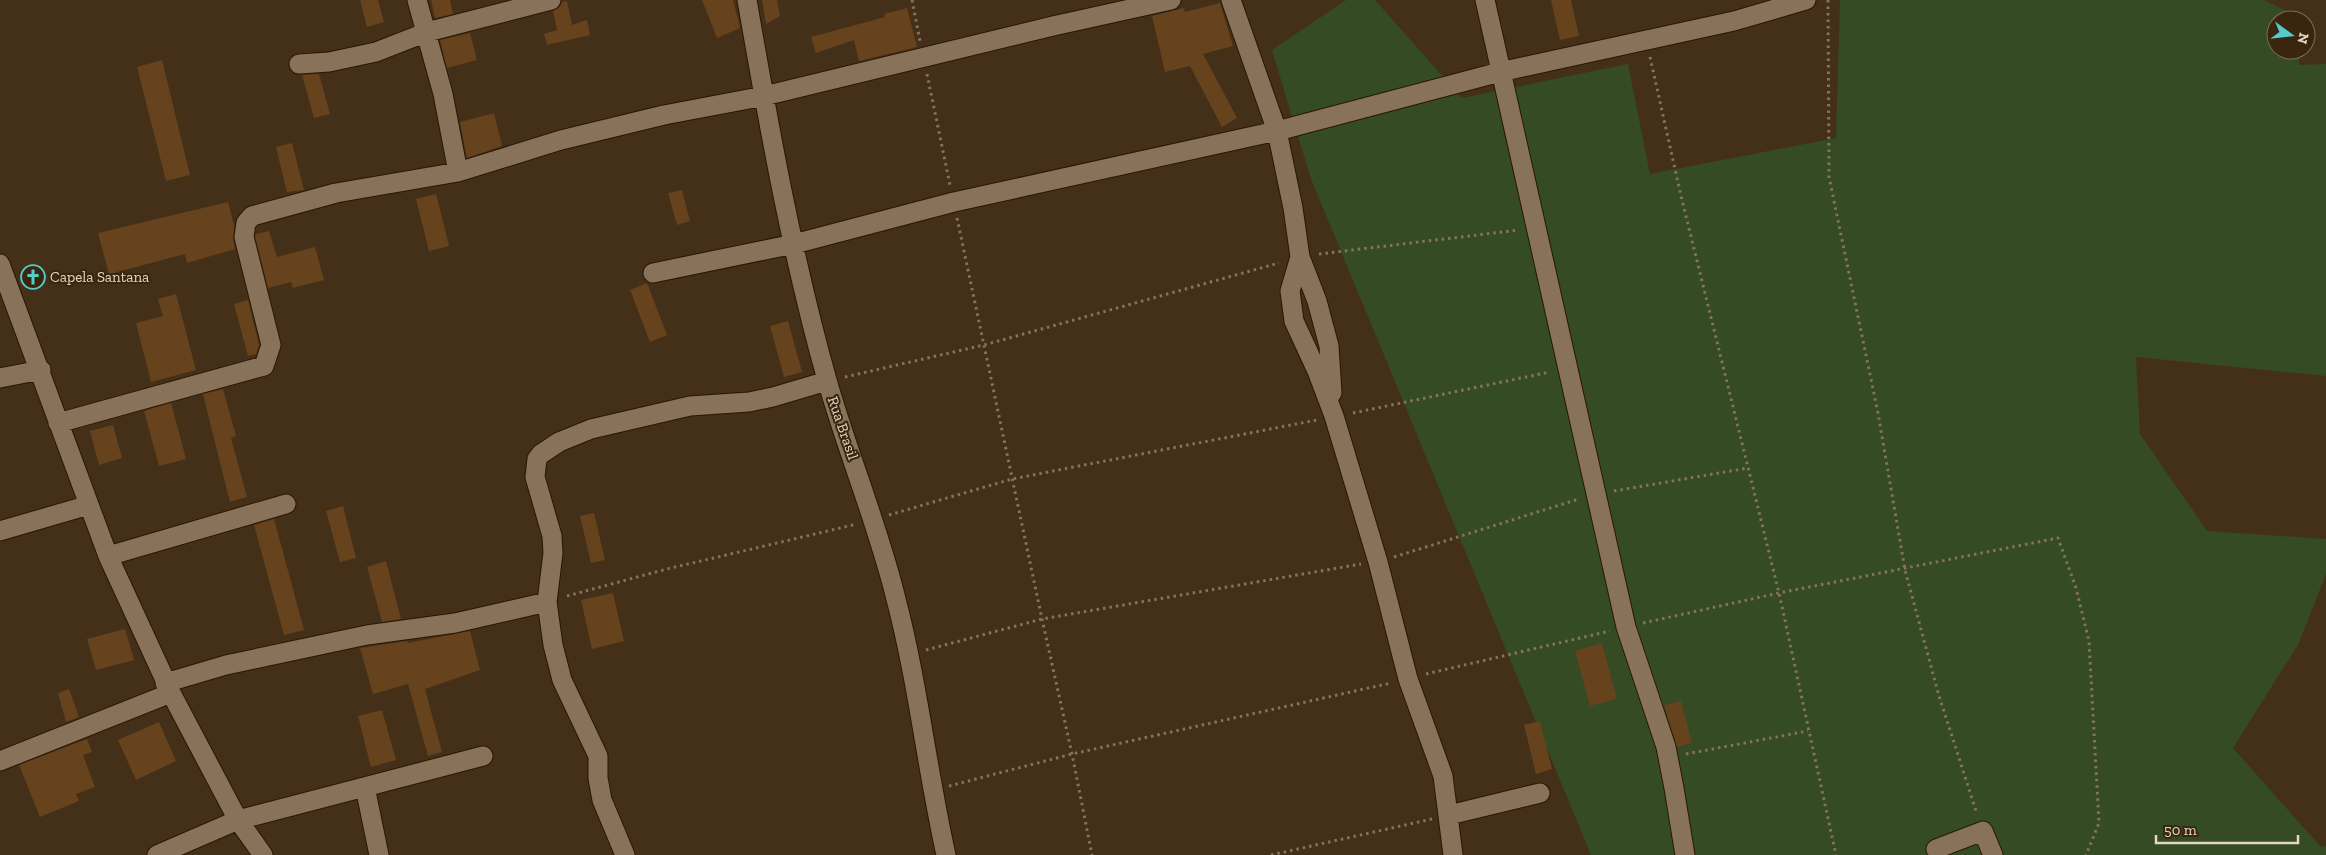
<svg xmlns="http://www.w3.org/2000/svg" width="2326" height="855" font-family="'Zilla Slab',serif">
	<style>
		.green { fill: #344b23 }
		.building { fill: #66421d }
		.lines { fill: none; stroke-linecap: round; stroke-linejoin: round }
		.street-casing { stroke: #2a1702; stroke-width: 21 }
		.path { stroke: #847360; stroke-width: 3; stroke-dasharray: 2.5 4; stroke-linecap: butt }
		.street { stroke: #89725a; stroke-width: 19 }
		.labels { text-anchor: middle; dominant-baseline: central; stroke-width: 4; stroke-linejoin: round; paint-order: stroke }
		.poi-label { font-size: 15px; fill: #e3d6c8; stroke: #3a260f; text-anchor: start }
		.street-label { font-size: 15px; fill: #e3d6c8; stroke: #3a260f }
	</style>
	<rect width="100%" height="100%" fill="#443019"/>
	<path class="green" d="M1346 0H1375L1462 98 1628 64 1650 174 1836 138 1840 0H2264L2303 19 2276 20V50H2300L2299 65 2326 64V376L2136 357 2140 434 2207 531 2326 539V574L2298 645 2233 748 2321 847 2326 846V855H1591L1311 179 1272 50Z"/>
	<path class="building" d="M360 0H378L384 22 367 27Z
		M431 0H450L453 14 435 18Z
		M702 0H733L740 28 717 38Z
		M762 0H777L780 16 766 24Z
		M1551 0H1571L1579 36 1560 40Z
		M567 1 572 25 587 20 590 35 547 45 544 34 557 30 553 11 559 8 562 2Z
		M1220 3 1233 46 1203 54 1237 118 1222 127 1190 66 1165 72 1152 16 1184 8 1185 12Z
		M907 8 917 47 859 61 854 40 816 53 811 37 885 17 884 14Z
		M470 33 477 60 447 68 440 40Z
		M162 60 190 175 166 181 137 67Z
		M319 74 330 114 314 118 302 75Z
		M494 113 502 146 467 158 460 122Z
		M292 143 304 190 287 192 276 147Z
		M682 190 690 221 677 225 668 193Z
		M436 194 449 246 429 251 416 199Z
		M228 202 234 226 233 239 235 249 187 263 185 254 109 274 98 233Z
		M269 231 277 257 315 247 324 280 293 288 291 282 268 288 255 236 256 234Z
		M647 283 667 335 650 342 630 290Z
		M176 294 196 370 151 382 136 323 163 316 158 299Z
		M248 300 259 345 256 354 248 356 234 304Z
		M788 321 802 372 784 377 770 326Z
		M223 389 236 436 231 438 247 497 230 502 203 394Z
		M171 403 186 459 159 466 144 411Z
		M113 425 122 458 99 465 90 431Z
		M343 506 356 558 340 562 326 511Z
		M594 513 605 560 591 563 580 516Z
		M274 519 304 630 284 635 254 525Z
		M386 561 401 619 382 622 367 567Z
		M613 593 624 641 592 649 581 600Z
		M125 629 134 660 96 670 87 639Z
		M470 631 480 670 425 689 442 752 428 756 408 684 373 694 360 648 407 641 408 643Z
		M1602 643 1617 699 1590 706 1575 651Z
		M69 689 79 717 66 722 58 693Z
		M1681 701 1692 743 1677 747 1664 705Z
		M382 710 396 760 371 767 358 716Z
		M1540 721 1552 769 1536 774 1524 725Z
		M159 722 176 761 136 780 118 740Z
		M87 739 92 752 83 755 95 787 76 794 79 801 40 817 19 765Z"/>
	<g class="lines">
		<g class="street-casing">
			<path id="street" d="M417 0 443 94 458 172
				M747 0C769 127 792 256 827 380 848 454 878 525 896 599 918 683 927 770 946 855
				M1231 0 1277 131 1293 208 1300 257 1290 291 1294 321 1317 371 1334 416 1378 562 1408 679 1443 776 1453 855
				M1485 0 1626 627 1666 747 1674 788 1685 855
				M299 64 329 62 376 52 427 32 551 0
				M1300 257 1317 301 1329 346 1332 393
				M0 264 108 556 171 693 238 820 263 855
				M653 273 794 244 954 202 1277 131 1500 72 1734 21 1806 0
				M0 378 41 370
				M58 423 264 366 271 345 244 237 246 223 252 216 336 193 458 172 561 140 664 115 764 96 1053 26 1171 0
				M0 531 89 505
				M108 556 286 504
				M165 683 226 665 367 635 455 623 547 602
				M0 761 171 693
				M365 787 379 855
				M1449 815 1540 793
				M1936 849 1983 831 1993 855
				M157 855 238 820 483 756
				M625 855 602 800 598 778V756L562 680 553 645 547 602 553 553 552 536 535 477 537 459 541 454 559 442 591 429 690 406 749 402 773 397 827 381"/>
		</g>
		<path class="path" d="M912 0 920 41
			M1828 0 1829 177 1878 413 1905 570 1939 696 1977 814
			M1650 57 1681 196 1779 593 1836 855
			M927 74 950 185
			M957 218 1042 619 1072 754 1092 855
			M1319 254 1519 230
			M845 377 984 345 1279 263
			M1353 413 1550 372
			M1614 491 1748 468
			M889 515 1012 479 1317 420
			M1394 557 1579 499
			M567 596 667 569 857 524
			M1643 623 1779 593 2058 538 2076 588 2089 641 2099 823 2086 855
			M926 650 1042 619 1361 564
			M1426 674 1610 631
			M1686 754 1808 731
			M949 786 1072 754 1391 683
			M1271 855 1432 819"/>
		<use href="#street" class="street"/>
	</g>
	<defs>
		<g id="church-ring" transform="scale(1.25)"><circle r="9.5" fill="#3a260f" stroke="#53cdcb" stroke-width="1.5"/><path d="M-1.2-6h2.4v3.5h3.3v2.4h-3.3V6h-2.4V-.1h-3.3v-2.4h3.3Z" fill="#53cdcb"/></g>
	</defs>
	<g fill-rule="evenodd">
		<use href="#church-ring" x="33" y="277"/>
	</g>
	<g class="labels">
		<g class="poi-label">
			<text x="50" y="277">Capela Santana</text>
		</g>
		<g class="street-label">
			<text transform="translate(843 428) rotate(71)">Rua Brasil</text>
		</g>
	</g>
	<g transform="translate(2291 35) rotate(105)"><circle r="24" fill="#3a260f" stroke="#7e6c59"/>
	<path d="M0-4L9 19L0 12L-9 19Z" fill="#53cdcb"/>
	<text y="-8" font-size="14" font-weight="bold" text-anchor="middle" fill="#e3d6c8">N</text>
	</g>
	<path d="M2156 835v8h142v-8" fill="none" stroke="#e3d6c8" stroke-width="2.5"/>
	<text x="2164" y="835" font-size="15" fill="#e3d6c8" stroke="#3a260f" stroke-width="4" paint-order="stroke">50 m</text>
</svg>
